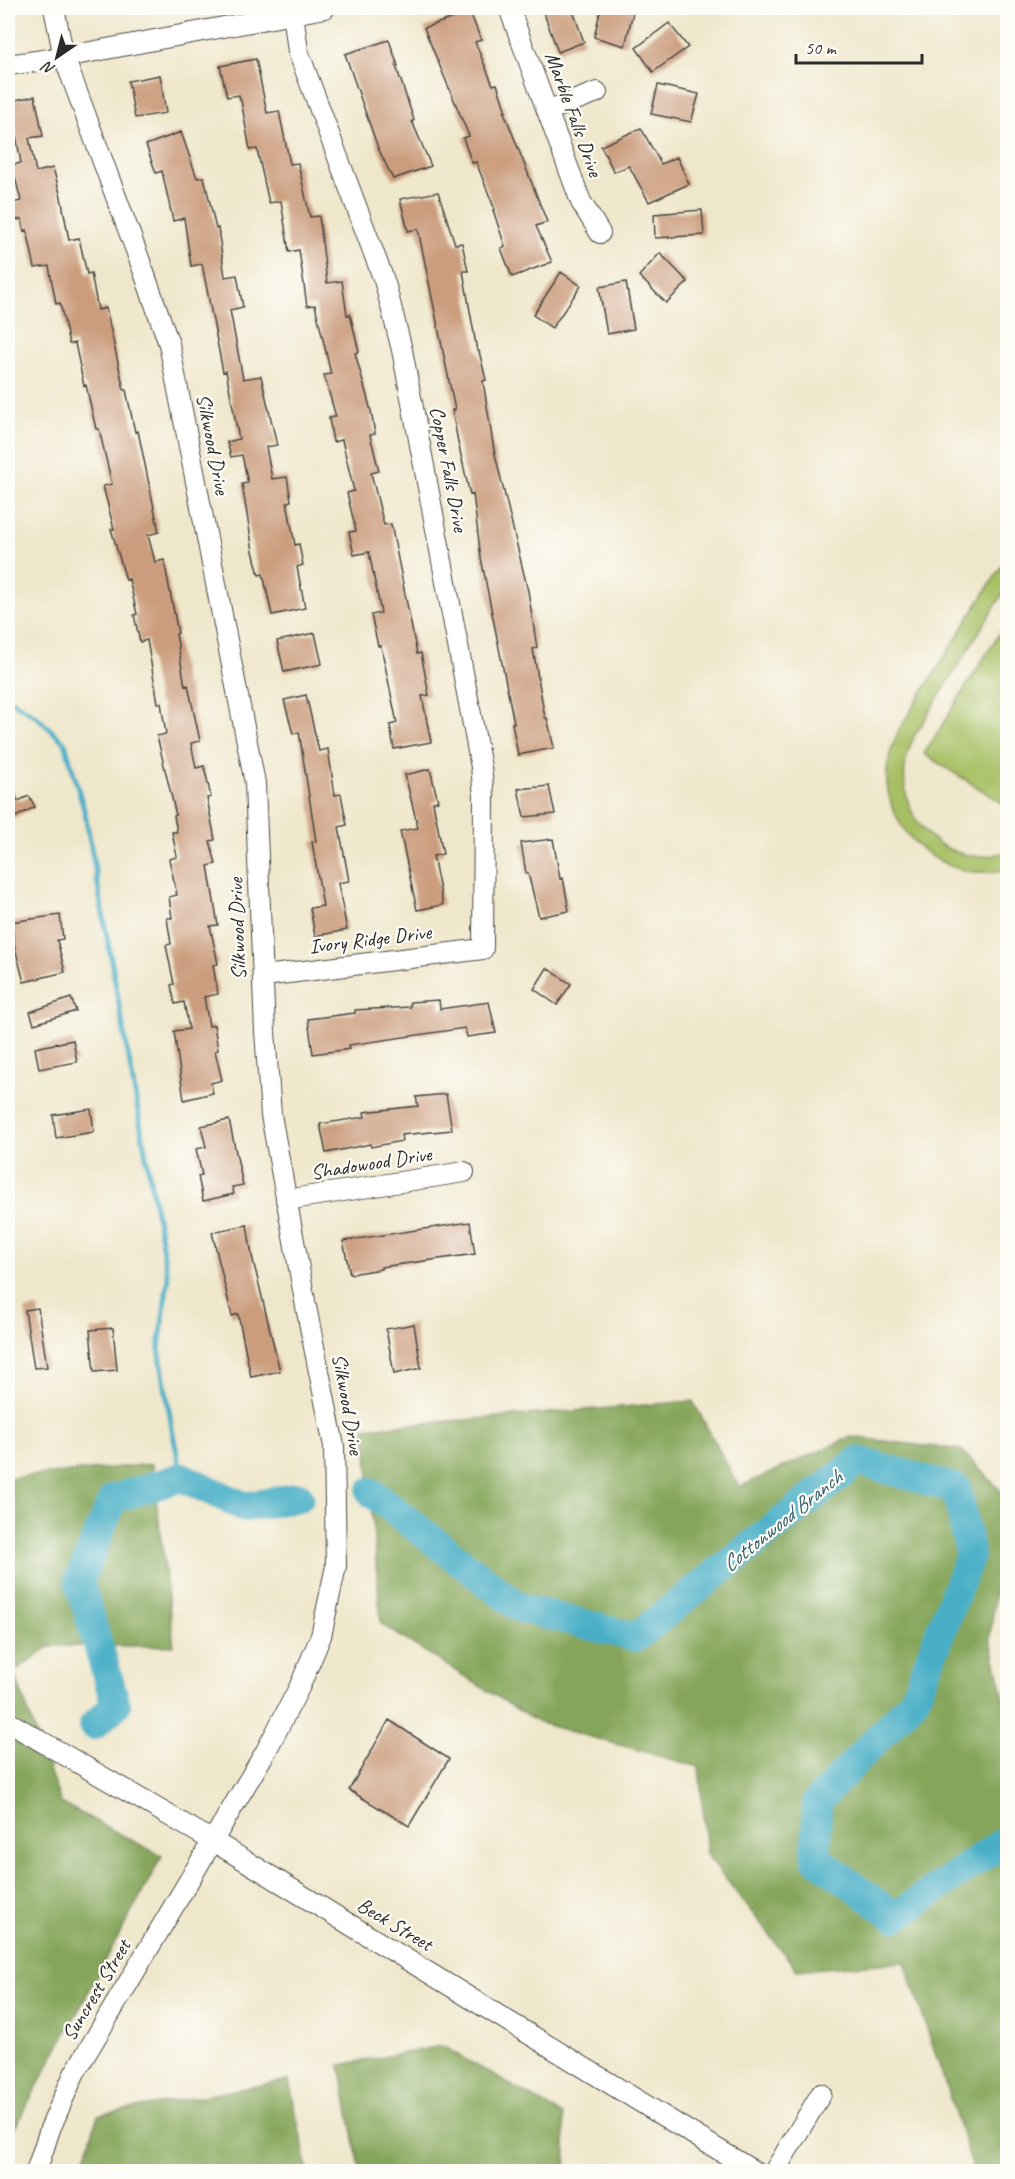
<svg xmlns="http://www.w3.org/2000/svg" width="1015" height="2179" font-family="Caveat,sans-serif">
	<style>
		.green { fill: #a7bf64; stroke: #697548; stroke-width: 1.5 }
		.forest { fill: #85a65a; stroke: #586842; stroke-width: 1.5 }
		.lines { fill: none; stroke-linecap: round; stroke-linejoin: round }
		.stream { stroke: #47aec6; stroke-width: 5 }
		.river { stroke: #47aec6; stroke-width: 30 }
		.building { fill: #cb9d7e }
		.minor-casing { stroke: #484743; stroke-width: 22 }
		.minor { stroke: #fff; stroke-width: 20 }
		.labels { text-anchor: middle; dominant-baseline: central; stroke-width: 4.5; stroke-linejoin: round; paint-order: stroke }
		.street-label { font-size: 21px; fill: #2b2b2b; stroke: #fdfcf7 }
		.water-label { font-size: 22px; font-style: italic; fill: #365f69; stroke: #fdfcf7 }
	</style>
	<rect width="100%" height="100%" fill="#fdfcf7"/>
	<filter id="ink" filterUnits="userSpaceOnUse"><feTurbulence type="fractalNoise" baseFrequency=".0167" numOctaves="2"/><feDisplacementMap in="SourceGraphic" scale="12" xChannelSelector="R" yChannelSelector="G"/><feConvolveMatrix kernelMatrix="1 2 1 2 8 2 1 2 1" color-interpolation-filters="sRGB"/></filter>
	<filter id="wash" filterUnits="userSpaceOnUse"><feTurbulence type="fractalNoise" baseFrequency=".008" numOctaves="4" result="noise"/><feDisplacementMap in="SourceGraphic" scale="24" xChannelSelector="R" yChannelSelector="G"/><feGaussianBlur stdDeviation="1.35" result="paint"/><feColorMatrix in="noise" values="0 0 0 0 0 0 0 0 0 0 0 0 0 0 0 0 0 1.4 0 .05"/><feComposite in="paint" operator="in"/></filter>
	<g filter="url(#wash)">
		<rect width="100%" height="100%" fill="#efe7cb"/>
		<path class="green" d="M1007 557V587L915 735C881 801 934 874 1007 852V869C951 885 893 841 887 784 885 763 892 744 901 726Z
			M1007 621V806L924 754Z"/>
		<path class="forest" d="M693 1401 739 1487 850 1437 961 1450 1007 1497 990 1637 1008 1716 1007 2171H974L905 1962 797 1970 707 1855 699 1767 537 1722 381 1624 365 1428Z
			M152 1464 174 1646H50L14 1672 61 1803 162 1856 8 2140V1478Z
			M442 2046 563 2115 567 2171H360L340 2065Z
			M289 2080 308 2171H81L98 2115Z"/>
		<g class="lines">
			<path class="stream" d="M8 698 37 717 65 743 85 813 168 1279 159 1348 172 1429 182 1477"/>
			<path class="river" d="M371 1492 520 1608 636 1637 858 1461 957 1489 970 1555 914 1700 817 1802 816 1858 895 1917 1008 1839
				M94 1725 116 1705 79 1581 113 1499 182 1477 245 1507 299 1497"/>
		</g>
		<g id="blocks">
			<path class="building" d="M542 8H572L584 42 558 52Z
				M601 8H634L625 46 594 37Z
				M470 12 481 40 475 42 493 85 497 84 506 112H504L547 222 536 226 552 262 512 277 501 248 505 246 493 210H495L476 162 472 163 463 138 469 136 424 28Z
				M669 23 688 47 653 72 636 48Z
				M389 40 398 66H396L414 120 412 121 431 166 393 179 378 148 345 54Z
				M256 59 267 113 279 111 290 164 298 163 310 217 319 216 327 283 342 281 347 315 350 314 359 352 355 353 371 411 375 434 370 435 379 471 371 473 384 525 391 524 417 654 421 653 429 695 422 696 431 742 394 749 390 725 397 723 381 646H378L371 615 381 613 369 552 354 555 349 532 356 531 347 493 354 491 342 440 333 442 329 418 336 417 324 375 331 374 315 305 307 306 299 250 289 252 281 201 269 203 257 149 250 150 241 100H240L239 95 227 97 220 66Z
				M160 75 166 113 135 118 128 81Z
				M658 85 699 94 691 122 651 114Z
				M35 96 43 136 29 138 36 172 53 168 61 197 69 240 79 238 87 274 91 273 98 310 106 308 124 390H126L135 432 138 431 159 532 148 535 155 562 164 560 178 633 176 634 185 686 188 685 200 741 191 743 196 768 204 766 211 797 207 798 215 840 210 841 216 864 208 866 218 925 210 926 218 964 213 965 218 994 204 997 209 1026 214 1025 218 1050 215 1051 222 1080 211 1083 213 1093 184 1100 174 1031 189 1029 184 1002 175 1004 171 985 174 984 166 945 171 944 167 918H172L169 897 177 895 169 859 177 857 172 832H177L174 816 176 815 157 736 166 734 161 703H158L147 640 140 642 134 615 137 614 129 579 126 580 111 529H114L103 486 112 484 99 429H96L86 385 84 386 75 343 69 344 60 303 56 304 49 266 35 268 27 230 24 231 22 219 8 221V204L21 201 12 165 21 163 10 101Z
				M641 128 661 164 677 157 689 184 649 202 629 166 614 172 601 146Z
				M181 132 197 178 204 177 216 229 218 228 225 277 237 275 243 307 230 310 243 379 261 376 277 445 266 447 272 479 287 477 291 501 287 502 295 545 299 544 303 565 297 567 305 608 272 615 263 574 259 575 253 551 242 484 248 483 242 455 231 457 227 442 239 439 226 371 223 372 202 264 191 266 184 218 173 221 162 171 156 173 146 145Z
				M438 192 455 244 462 243 468 271H463L477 351H479L486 380 483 381 494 450 528 591 537 648 533 649 545 718H547L554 748 518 755 512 723H514L481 558 473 494 470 495 458 442 452 410H455L418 229 408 231 400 199Z
				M702 210 704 235 655 238 654 214Z
				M660 253 688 282 666 303 639 276Z
				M561 272 581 286 552 328 533 315Z
				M626 282 634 329 607 334 599 287Z
				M315 633 322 664 284 672 277 641Z
				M306 695 319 751 328 749 335 795 341 794 347 825 339 827 349 881 338 883 347 930 315 936 310 908 323 906 312 842 316 841 299 732 293 734 284 700Z
				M430 769 438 801 433 802 443 854 433 856 443 905 417 910 400 831 418 828 405 775Z
				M8 783 18 801 29 796 35 807 8 821Z
				M549 786 555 814 524 817 518 789Z
				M553 839 560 879 563 878 569 911 539 917 528 873H526L521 843Z
				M60 915 63 939 57 940 65 972 24 982 15 948 11 922Z
				M547 968 571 984 557 1005 534 989Z
				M71 998 76 1011 34 1024 30 1012Z
				M439 1000 440 1009 489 1002 496 1033 467 1037 465 1028 349 1045 350 1049 313 1054 308 1019 355 1013V1010L410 1007V1002Z
				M73 1040 77 1062 39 1069 35 1048Z
				M446 1094 452 1130 401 1135 402 1141 371 1147 370 1144 326 1153 320 1124 365 1117 364 1112 418 1106 416 1097Z
				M91 1109 94 1132 56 1138 53 1115Z
				M229 1120 243 1185 232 1187 234 1194 203 1201 198 1176 202 1175 196 1149 206 1147 201 1126Z
				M470 1222 475 1254 381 1267V1269L350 1274 343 1241Z
				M247 1225 252 1256 280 1371 251 1377 238 1314 232 1316 212 1232Z
				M38 1308 47 1367 34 1368 25 1310Z
				M414 1324 421 1368 394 1374 386 1329Z
				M113 1328 117 1370 94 1372 90 1330Z
				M389 1720 449 1759 409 1826 349 1790Z"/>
		</g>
	</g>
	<g filter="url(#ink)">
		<use href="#blocks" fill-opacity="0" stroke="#484743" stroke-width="1.5"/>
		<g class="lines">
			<g class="minor-casing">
				<path id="minor" d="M509 8 581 202 600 233
					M8 65 64 57 325 8
					M547 111 597 92
					M264 976 483 949 484 796 481 767 402 350 385 283 298 51 293 13
					M286 1200 464 1172
					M8 1722 213 1841 755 2172
					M36 2172 50 2129 74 2074 266 1751 299 1688 321 1636 336 1566 334 1446 307 1312 271 1115 265 1032 255 783 169 344 141 264 64 57 54 8
					M774 2172 821 2094"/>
			</g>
			<use href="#minor" class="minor"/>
		</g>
	</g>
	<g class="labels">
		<g class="street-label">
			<text transform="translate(574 114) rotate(70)">Marble Falls Drive</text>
			<text transform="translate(213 444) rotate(79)">Silkwood Drive</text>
			<text transform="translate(449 469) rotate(79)">Copper Falls Drive</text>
			<text transform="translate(237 929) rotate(-92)">Silkwood Drive</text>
			<text transform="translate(370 939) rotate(-7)">Ivory Ridge Drive</text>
			<text transform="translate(371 1163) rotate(-9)">Shadowood Drive</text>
			<text transform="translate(348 1404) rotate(80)">Silkwood Drive</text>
			<text transform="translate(395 1924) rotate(31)">Beck Street</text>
			<text transform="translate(96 1990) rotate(-59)">Suncrest Street</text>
		</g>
		<g class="water-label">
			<text transform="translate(782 1521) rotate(-39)">Cottonwood Branch</text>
		</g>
	</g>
	<rect width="1015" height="2179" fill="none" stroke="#fdfcf7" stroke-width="30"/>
	<g transform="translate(57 57) rotate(215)" stroke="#fdfcf7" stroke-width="4.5" paint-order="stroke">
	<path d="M0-4.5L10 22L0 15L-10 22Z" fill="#2b2b2b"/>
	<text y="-9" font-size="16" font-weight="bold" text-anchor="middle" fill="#2b2b2b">N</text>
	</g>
	<path d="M796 54v9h126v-9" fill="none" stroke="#2b2b2b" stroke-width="3"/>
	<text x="805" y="54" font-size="18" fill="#2b2b2b" stroke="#fdfcf7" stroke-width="4.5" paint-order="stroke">50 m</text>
</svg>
